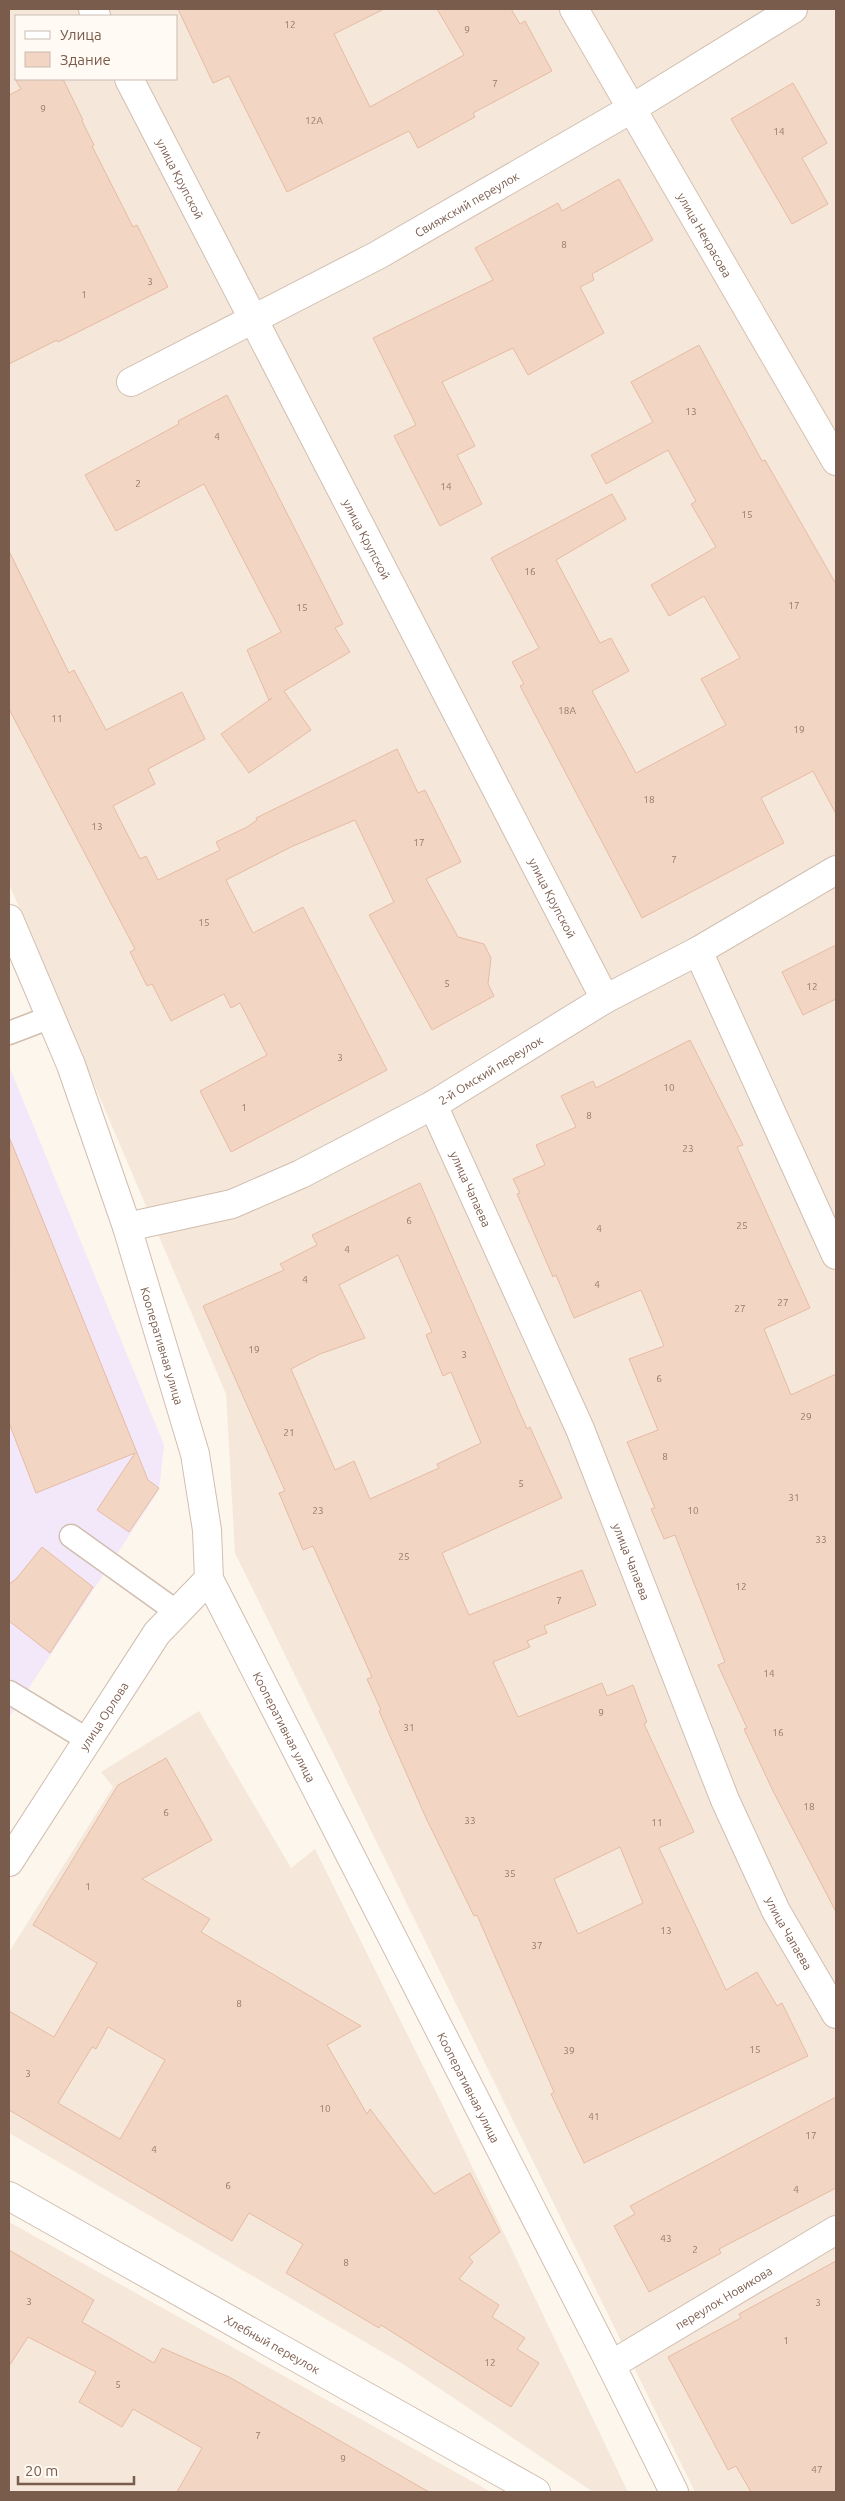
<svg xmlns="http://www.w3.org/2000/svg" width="845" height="2501" font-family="Ubuntu,sans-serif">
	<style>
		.residential { fill: #f5e8da; fill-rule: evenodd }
		.education { fill: #f3e8fa }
		.building { fill: #f3d5c3; stroke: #e6bba3; fill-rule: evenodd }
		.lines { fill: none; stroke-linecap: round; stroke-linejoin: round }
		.lane-casing { stroke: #d1beb0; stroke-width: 25 }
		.street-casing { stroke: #d1beb0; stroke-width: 30 }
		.secondary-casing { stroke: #d6c0b0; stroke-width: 30 }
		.lane { stroke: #fff; stroke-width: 22 }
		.street { stroke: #fff; stroke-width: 28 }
		.secondary { stroke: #fff; stroke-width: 28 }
		.labels { text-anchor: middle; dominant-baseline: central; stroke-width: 5; stroke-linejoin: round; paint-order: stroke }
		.number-label { font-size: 10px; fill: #987a6a }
		.street-label { font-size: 12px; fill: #7a5c4d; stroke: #fffaf3 }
	</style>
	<rect width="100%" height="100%" fill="#fdf6ec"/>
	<path class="residential" d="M9 9H836V2492H695L235 1553 226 1394 9 884ZM16 16H176V79H16Z
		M199 1711 291 1868 315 1849 443 2106 628 2492H593L406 2366 9 2133V1952L113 1787 101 1772Z
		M9 2222 491 2492H9Z"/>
	<path class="education" d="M9 1066 164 1445 159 1490 9 1718Z"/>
	<path class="building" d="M178 9H384L334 34 370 107 464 55 437 9H511L520 24 525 21 552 71 473 113 475 117 418 148 409 131 287 192 229 76 213 83Z
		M15 79H63L83 120 82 121 94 145 92 146 133 227 137 225 168 287 58 342 57 340 9 364V95L21 89Z
		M793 83 827 143 802 158 828 204 792 224 731 119Z
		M619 179 653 240 592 274 594 280 580 287 604 333 528 375 513 348 442 382 475 446 457 455 482 504 440 526 394 436 416 425 373 338 493 280 475 248 558 203 562 211Z
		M699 345 762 461 765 460 836 584V814L813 771 761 798 784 843 642 918 520 686 524 684 512 662 539 648 491 558 612 494 626 519 556 560 600 643 611 638 629 671 592 691 636 773 726 725 701 679 740 658 704 596 669 616 651 585 716 547 691 504 696 501 668 450 606 484 591 455 653 422 631 382Z
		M227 395 343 624 335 628 350 652 284 691 311 730 249 773 221 734 272 698 269 700 247 650 281 632 204 484 116 531 85 475 179 424 178 421Z
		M9 551 69 673 74 670 106 730 182 692 205 739 148 769 155 784 113 806 140 859 146 856 158 880 220 850 216 842 247 827 257 820 256 818 397 749 418 793 425 790 461 862 426 879 458 937 484 944 491 958 488 984 494 996 432 1030 369 915 394 902 355 820 293 846 226 880 253 933 303 907 387 1070 231 1152 200 1091 267 1055 240 1003 231 1008 224 994 171 1021 152 984 147 986 130 952 135 949 9 709Z
		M836 945V999L803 1015 782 972Z
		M690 1040 743 1145 737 1147 810 1308 764 1329 791 1395 836 1374V1912L773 1791 744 1729 747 1728 718 1665 725 1662 675 1535 664 1539 651 1509 655 1508 627 1442 658 1430 629 1359 664 1346 641 1290 574 1318 556 1275 553 1277 517 1194 520 1193 513 1179 545 1165 536 1145 576 1127 561 1096 593 1081 596 1088Z
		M10 1139 148 1480 159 1488 129 1532 97 1510 135 1453 36 1493 9 1423Z
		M420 1183 527 1429 530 1427 562 1498 442 1553 469 1615 582 1570 596 1605 544 1626 547 1633 527 1641 530 1647 493 1662 518 1717 602 1683 607 1696 633 1685 647 1722 644 1724 694 1832 659 1848 726 1990 757 1972 777 2006 782 2003 808 2056 584 2163 551 2094 554 2092 477 1915 474 1916 426 1818 379 1711 381 1710 367 1679 372 1677 313 1546 303 1550 279 1493 285 1491 203 1306 284 1270 280 1264 317 1245 312 1235ZM398 1255 432 1332 426 1335 443 1376 451 1372 481 1443 437 1464 439 1468 370 1499 354 1461 335 1470 291 1369 320 1354 365 1338 339 1285ZM620 1847 643 1903 578 1934 554 1879Z
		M42 1547 93 1587 50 1653 9 1621V1584L16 1579Z
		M166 1758 212 1840 142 1879 210 1919 201 1932 361 2026 327 2045 367 2114 370 2109 434 2194 470 2173 500 2232 469 2257 473 2262 459 2279 499 2305 492 2317 525 2338 517 2349 539 2363 511 2407 381 2325 379 2328 286 2273 303 2244 249 2213 232 2241 9 2110V2011L54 2037 97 1963 33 1925 118 1785ZM108 2027 165 2060 120 2139 58 2103 92 2047 96 2049Z
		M836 2097V2188L719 2249 721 2253 649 2292 614 2226 635 2214 630 2206Z
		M9 2250 94 2300 82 2322 154 2363 162 2348 229 2377 429 2492H177L202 2448 133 2409 122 2427 79 2402 96 2372 28 2337 9 2366Z
		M836 2261V2492H751L736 2466 728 2470 668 2357 741 2318 739 2314Z"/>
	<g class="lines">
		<g class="lane-casing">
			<path id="lane" d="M9 1033 51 1017
				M71 1536 177 1612
				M9 1692 88 1740"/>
		</g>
		<g class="street-casing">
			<g id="street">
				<path d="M93 9 96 16"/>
				<path id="s1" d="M129 79 605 999"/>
				<path id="s2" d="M131 382 378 255 631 109 793 9"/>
				<path id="s3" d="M9 919 71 1065 127 1227 195 1454 207 1530 209 1579 611 2365 674 2492"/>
				<path d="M698 951 836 1255"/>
				<path id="s4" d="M433 1105 580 1429 725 1800 776 1911 836 2014"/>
				<path id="s5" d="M127 1227 232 1204 301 1174 433 1105 605 999 698 951 836 870"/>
				<path id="s6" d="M9 1862 157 1633 209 1579"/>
				<path id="s7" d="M9 2196 536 2492"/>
				<path id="s8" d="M611 2365 836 2230"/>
			</g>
		</g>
		<g class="secondary-casing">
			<g id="secondary">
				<path id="s9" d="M574 9 836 461"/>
			</g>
		</g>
		<use href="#lane" class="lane"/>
		<use href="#street" class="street"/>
		<use href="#secondary" class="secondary"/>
	</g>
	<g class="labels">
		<g class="number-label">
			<text x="290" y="24">12</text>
			<text x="467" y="29">9</text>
			<text x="495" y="83">7</text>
			<text x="43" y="108">9</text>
			<text x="314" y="120">12А</text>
			<text x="779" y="131">14</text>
			<text x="564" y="244">8</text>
			<text x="150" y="281">3</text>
			<text x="84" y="294">1</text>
			<text x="691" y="411">13</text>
			<text x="217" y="436">4</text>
			<text x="138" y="483">2</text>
			<text x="446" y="486">14</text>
			<text x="747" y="514">15</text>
			<text x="530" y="571">16</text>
			<text x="794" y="605">17</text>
			<text x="302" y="607">15</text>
			<text x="567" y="710">18А</text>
			<text x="57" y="718">11</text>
			<text x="799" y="729">19</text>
			<text x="649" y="799">18</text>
			<text x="97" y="826">13</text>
			<text x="419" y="842">17</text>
			<text x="674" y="859">7</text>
			<text x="204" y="922">15</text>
			<text x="447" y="983">5</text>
			<text x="812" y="986">12</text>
			<text x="340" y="1057">3</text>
			<text x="669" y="1087">10</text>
			<text x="244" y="1107">1</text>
			<text x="589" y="1115">8</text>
			<text x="688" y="1148">23</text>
			<text x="409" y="1220">6</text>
			<text x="742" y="1225">25</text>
			<text x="599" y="1228">4</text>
			<text x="347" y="1249">4</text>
			<text x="305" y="1279">4</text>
			<text x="597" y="1284">4</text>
			<text x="783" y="1302">27</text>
			<text x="740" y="1308">27</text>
			<text x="254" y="1349">19</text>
			<text x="464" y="1354">3</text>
			<text x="659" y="1378">6</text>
			<text x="806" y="1416">29</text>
			<text x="289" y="1432">21</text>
			<text x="665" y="1456">8</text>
			<text x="521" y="1483">5</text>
			<text x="794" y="1497">31</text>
			<text x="318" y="1510">23</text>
			<text x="693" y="1510">10</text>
			<text x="821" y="1539">33</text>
			<text x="404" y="1556">25</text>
			<text x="741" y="1586">12</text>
			<text x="559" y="1600">7</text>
			<text x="769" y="1673">14</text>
			<text x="601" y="1712">9</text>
			<text x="409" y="1727">31</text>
			<text x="778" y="1732">16</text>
			<text x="809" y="1806">18</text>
			<text x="166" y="1812">6</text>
			<text x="470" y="1820">33</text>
			<text x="657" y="1822">11</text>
			<text x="510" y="1873">35</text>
			<text x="88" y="1886">1</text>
			<text x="666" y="1930">13</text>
			<text x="537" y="1945">37</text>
			<text x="239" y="2003">8</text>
			<text x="755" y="2049">15</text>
			<text x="569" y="2050">39</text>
			<text x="28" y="2073">3</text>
			<text x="325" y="2108">10</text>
			<text x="594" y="2116">41</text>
			<text x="811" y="2135">17</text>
			<text x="154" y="2149">4</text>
			<text x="228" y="2185">6</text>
			<text x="796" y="2189">4</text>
			<text x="666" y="2238">43</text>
			<text x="695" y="2249">2</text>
			<text x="346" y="2262">8</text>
			<text x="29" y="2301">3</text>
			<text x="818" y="2302">3</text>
			<text x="786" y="2340">1</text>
			<text x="490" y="2362">12</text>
			<text x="118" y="2384">5</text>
			<text x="258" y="2435">7</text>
			<text x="343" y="2458">9</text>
			<text x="817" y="2469">47</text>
		</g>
		<g class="street-label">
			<text stroke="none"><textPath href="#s1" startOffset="112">улица Крупской</textPath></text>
			<text stroke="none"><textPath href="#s2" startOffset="380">Свияжский переулок</textPath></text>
			<text stroke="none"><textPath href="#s9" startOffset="261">улица Некрасова</textPath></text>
			<text stroke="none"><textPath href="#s1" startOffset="518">улица Крупской</textPath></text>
			<text stroke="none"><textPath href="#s1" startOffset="922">улица Крупской</textPath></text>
			<text stroke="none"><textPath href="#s5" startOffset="399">2-й Омский переулок</textPath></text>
			<text stroke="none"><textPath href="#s4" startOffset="92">улица Чапаева</textPath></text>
			<text stroke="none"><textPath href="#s3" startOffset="454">Кооперативная улица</textPath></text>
			<text stroke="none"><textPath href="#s4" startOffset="498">улица Чапаева</textPath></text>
			<text stroke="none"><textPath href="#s6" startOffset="174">улица Орлова</textPath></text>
			<text stroke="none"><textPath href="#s3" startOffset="859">Кооперативная улица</textPath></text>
			<text stroke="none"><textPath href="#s4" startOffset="902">улица Чапаева</textPath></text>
			<text stroke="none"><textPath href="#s3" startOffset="1264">Кооперативная улица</textPath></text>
			<text stroke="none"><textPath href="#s8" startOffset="131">переулок Новикова</textPath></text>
			<text stroke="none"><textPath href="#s7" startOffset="302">Хлебный переулок</textPath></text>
		</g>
	</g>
	<rect width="845" height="2501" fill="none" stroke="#7a5c4d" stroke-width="20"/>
	<rect x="15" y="15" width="162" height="65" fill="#fffaf3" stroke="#cabbb1"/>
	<rect x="25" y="31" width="25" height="8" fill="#ffffff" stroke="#cabbb1"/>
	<text x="60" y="40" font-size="15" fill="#7a5c4d">Улица</text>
	<rect x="25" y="52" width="25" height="15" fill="#f3d5c3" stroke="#cabbb1"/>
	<text x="60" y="65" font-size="15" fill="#7a5c4d">Здание</text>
	<path d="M18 2476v8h116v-8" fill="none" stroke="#7a5c4d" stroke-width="2.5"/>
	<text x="25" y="2476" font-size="15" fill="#7a5c4d" stroke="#fffaf3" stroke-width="4" paint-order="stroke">20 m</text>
</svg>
